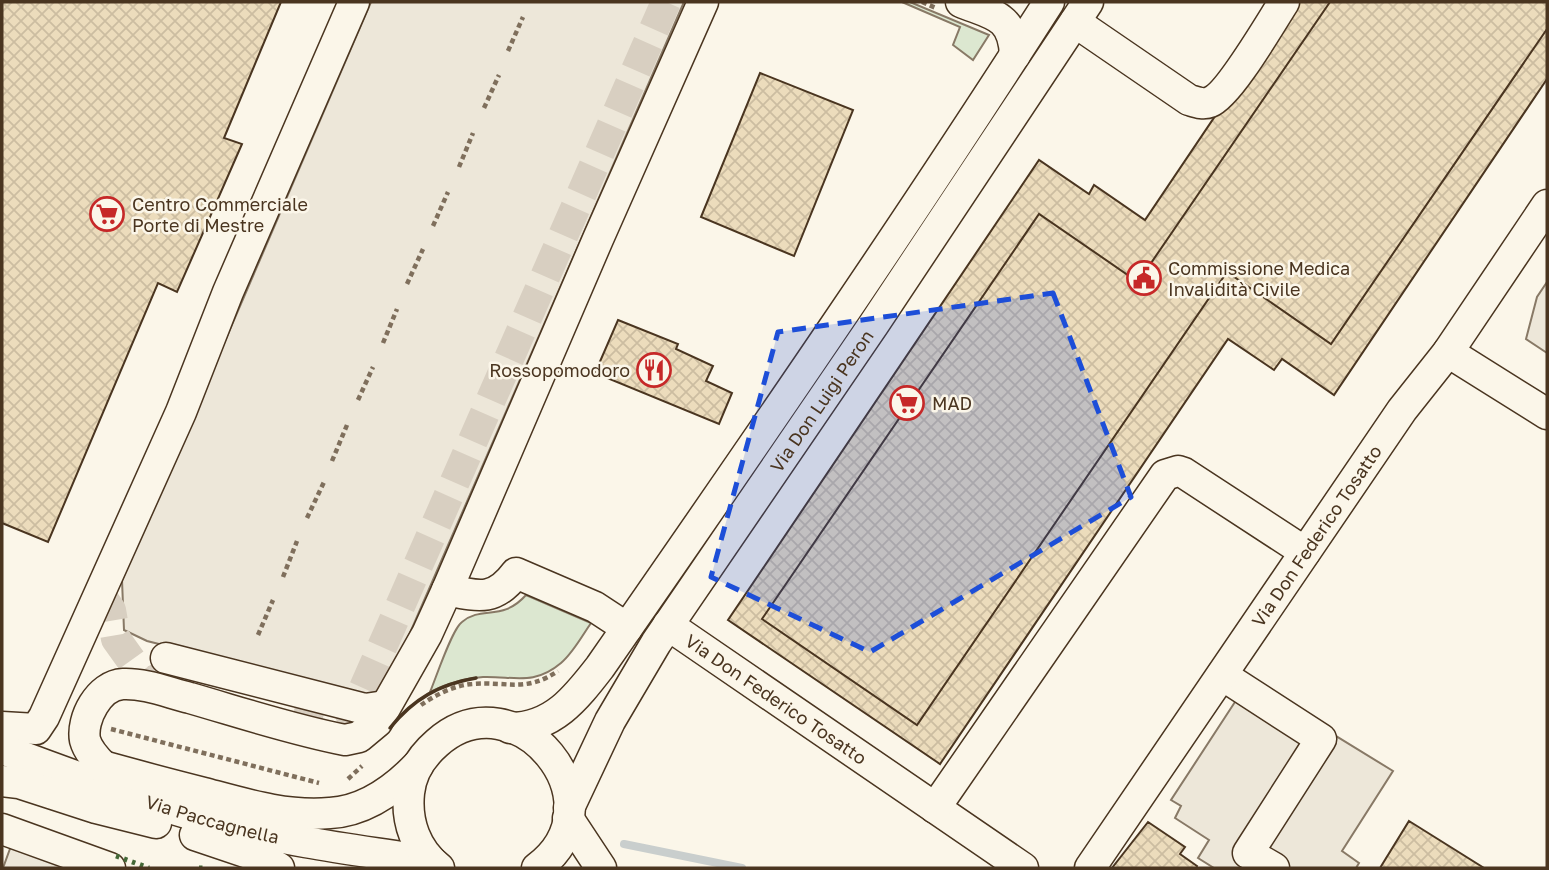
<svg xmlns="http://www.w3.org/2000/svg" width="1549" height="870" font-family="'Golos Text',sans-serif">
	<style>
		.green { fill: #dce7d0; stroke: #887966; stroke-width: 2 }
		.parking { fill: #ede7d9; stroke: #887966; stroke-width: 2 }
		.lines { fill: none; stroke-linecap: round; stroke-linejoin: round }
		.stream { stroke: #c9cecd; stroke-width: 8 }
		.building { fill: url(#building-cross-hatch); stroke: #4a3520; stroke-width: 2 }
		.minor-tunnel { stroke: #d8cfc1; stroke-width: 30; stroke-dasharray: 30 15; stroke-linecap: butt }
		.minor-casing { stroke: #4a3520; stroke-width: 33 }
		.path { stroke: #7f6f5c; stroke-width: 4.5; stroke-dasharray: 5 3.5; stroke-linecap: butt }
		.minor { stroke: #fbf6e9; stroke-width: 30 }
		.hedge { stroke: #436837; stroke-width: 5; stroke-dasharray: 3.5 5; stroke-linecap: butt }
		.wall { stroke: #4a3520; stroke-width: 3.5 }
		.tree { fill: #96a887 }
		.marked { fill: #1d4ed8; fill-opacity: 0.2; stroke: #1d4ed8; stroke-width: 5; stroke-dasharray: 14 9; stroke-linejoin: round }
		.labels { text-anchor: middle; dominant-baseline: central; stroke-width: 5; stroke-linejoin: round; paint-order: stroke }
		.poi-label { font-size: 18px; fill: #4a3520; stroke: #fbf6e9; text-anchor: start }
		.street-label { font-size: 18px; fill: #4a3520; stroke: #fbf6e9 }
	</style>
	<defs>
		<pattern id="building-cross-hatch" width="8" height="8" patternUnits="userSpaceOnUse" patternTransform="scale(1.75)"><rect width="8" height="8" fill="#ecdcbc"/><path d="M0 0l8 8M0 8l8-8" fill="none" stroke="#ccbda1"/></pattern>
	</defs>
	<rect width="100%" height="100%" fill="#fbf6e9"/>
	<path class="green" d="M902 2H910L989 35 973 60 953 45 960 27Z
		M526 595 591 623C582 636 573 653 561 663 534 686 514 676 483 677 464 678 446 684 430 692 436 678 452 629 462 622 482 605 502 622 526 595Z"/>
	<path class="parking" d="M371 2H684L383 695 367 696 147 641 124 630 122 580Z
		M1547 282V353L1526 339 1537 297Z
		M1248 682 1393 771 1342 851 1359 863 1356 868H1214L1198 858 1209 840 1175 818 1181 806 1171 800Z
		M11 846 72 868H3Z"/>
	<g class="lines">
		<path class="stream" d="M624 844 742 868"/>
	</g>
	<path class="building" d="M2 2H281L224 138 242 144 177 292 158 283 48 542 2 523Z
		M1292 2H1547V79L1334 395 1282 359 1274 370 1228 339 940 764 728 620 1039 160 1089 194 1094 185 1145 220Z
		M1330 2H1547V29L1331 344 1227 272 917 725 762 619 1039 214 1138 282Z
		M760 73 853 110 794 256 701 217Z
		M618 320 678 344 676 349 713 366 706 381 732 393 719 424 595 373Z
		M1409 821 1484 868H1380Z
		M1148 822 1185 847 1180 854 1197 866 1196 868H1112Z"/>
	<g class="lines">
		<path class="minor-tunnel" d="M100 594 111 610 116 639 146 681 170 684
			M293 714 328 723 353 713 666 2"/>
		<g class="minor-casing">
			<g id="minor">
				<path d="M961 2C993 15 1013 15 1015 55"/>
				<path d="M1075 22 1189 100C1196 102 1203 105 1210 102 1229 95 1271 22 1284 2"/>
				<path d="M1448 352 1547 414"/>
				<path d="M447 590C480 597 495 601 516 573L595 607 627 628"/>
				<path id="s1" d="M668 625 1023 868"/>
				<path d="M166 658 365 709 385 706"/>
				<path d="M1222 675 1321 739 1248 853 1274 868"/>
				<path d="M2 727 36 729 44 717 181 412 228 292 354 2"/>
				<path d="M510 728C553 728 576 698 600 667 753 447 905 227 1049 2"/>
				<path id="s2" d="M2 749C79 778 156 806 236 827 300 844 366 851 432 862"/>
				<path d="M95 764C131 774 168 784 204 793 245 804 287 817 330 813 364 811 395 789 418 765"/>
				<path d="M103 766C96 759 88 751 85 740 81 719 99 685 123 684 145 683 169 693 190 698 242 713 293 730 345 740L359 737 377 722 427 634 447 590 598 239 703 2"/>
				<path d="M2 781 19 783 96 808 156 823"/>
				<path id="s3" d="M569 808 610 721 656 643 874 324 1088 2"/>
				<path d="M935 808 1165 475 1178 471 1184 473 1305 552"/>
				<path d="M568 818 601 868"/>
				<path d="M2 829 110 868"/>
				<path d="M195 835 260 857 279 868"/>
				<path d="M439 868C416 850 406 822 409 793 411 773 422 756 437 743 516 673 625 803 537 868"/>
				<path id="s4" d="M1090 868 1402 410 1448 352 1547 205"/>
			</g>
		</g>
		<path class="path" d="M922 2 936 8
			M508 51 523 17
			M484 108 499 75
			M459 167 473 133
			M433 226 448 192
			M407 284 423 249
			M383 343 397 309
			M358 400 373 367
			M332 461 347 425
			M307 518 324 482
			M283 577 297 541
			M258 635 273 600
			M421 705C435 695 455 685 472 684 508 681 525 693 558 671
			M111 729 319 783
			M348 779 362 766"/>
		<use href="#minor" class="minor"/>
		<path class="hedge" d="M116 856 149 868
			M199 868H204"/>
		<path class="wall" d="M390 728C413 699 440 684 476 678"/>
	</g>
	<circle class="tree" cx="1138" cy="282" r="10"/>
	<path class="marked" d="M1053 293 1131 497 870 652 711 577 778 332Z"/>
	<defs>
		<g id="supermarket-ring" transform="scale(1.75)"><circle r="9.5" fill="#fbf6e9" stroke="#c62828" stroke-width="1.5"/><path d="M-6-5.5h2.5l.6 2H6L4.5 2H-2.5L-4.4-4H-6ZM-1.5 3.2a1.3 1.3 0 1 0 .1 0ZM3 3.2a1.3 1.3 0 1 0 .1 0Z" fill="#c62828"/></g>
		<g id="civic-ring" transform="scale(1.75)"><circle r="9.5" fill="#fbf6e9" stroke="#c62828" stroke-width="1.5"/><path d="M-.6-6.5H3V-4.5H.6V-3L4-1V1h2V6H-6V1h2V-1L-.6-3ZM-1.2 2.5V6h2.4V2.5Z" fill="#c62828"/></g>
		<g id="restaurant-ring" transform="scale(1.75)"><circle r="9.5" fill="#fbf6e9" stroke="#c62828" stroke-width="1.5"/><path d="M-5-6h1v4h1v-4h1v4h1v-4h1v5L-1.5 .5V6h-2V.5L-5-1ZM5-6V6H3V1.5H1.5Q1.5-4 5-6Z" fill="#c62828"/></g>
	</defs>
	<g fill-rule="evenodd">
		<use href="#supermarket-ring" x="107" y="214"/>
		<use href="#civic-ring" x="1144" y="278"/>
		<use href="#restaurant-ring" x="654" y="370"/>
		<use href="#supermarket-ring" x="907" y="403"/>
	</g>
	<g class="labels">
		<g class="poi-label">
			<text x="132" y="204">Centro Commerciale<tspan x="132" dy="21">Porte di Mestre</tspan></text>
			<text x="1168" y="268">Commissione Medica<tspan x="1168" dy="21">Invalidità Civile</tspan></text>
			<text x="630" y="370" text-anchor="end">Rossopomodoro</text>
			<text x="932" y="403">MAD</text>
		</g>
		<g class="street-label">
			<text stroke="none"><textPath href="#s3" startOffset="480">Via Don Luigi Peron</textPath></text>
			<text stroke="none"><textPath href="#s4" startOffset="402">Via Don Federico Tosatto</textPath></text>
			<text stroke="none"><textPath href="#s1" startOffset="131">Via Don Federico Tosatto</textPath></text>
			<text stroke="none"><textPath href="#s2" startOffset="222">Via Paccagnella</textPath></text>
		</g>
	</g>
	<rect width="1549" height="870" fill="none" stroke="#4a3520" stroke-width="7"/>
</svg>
